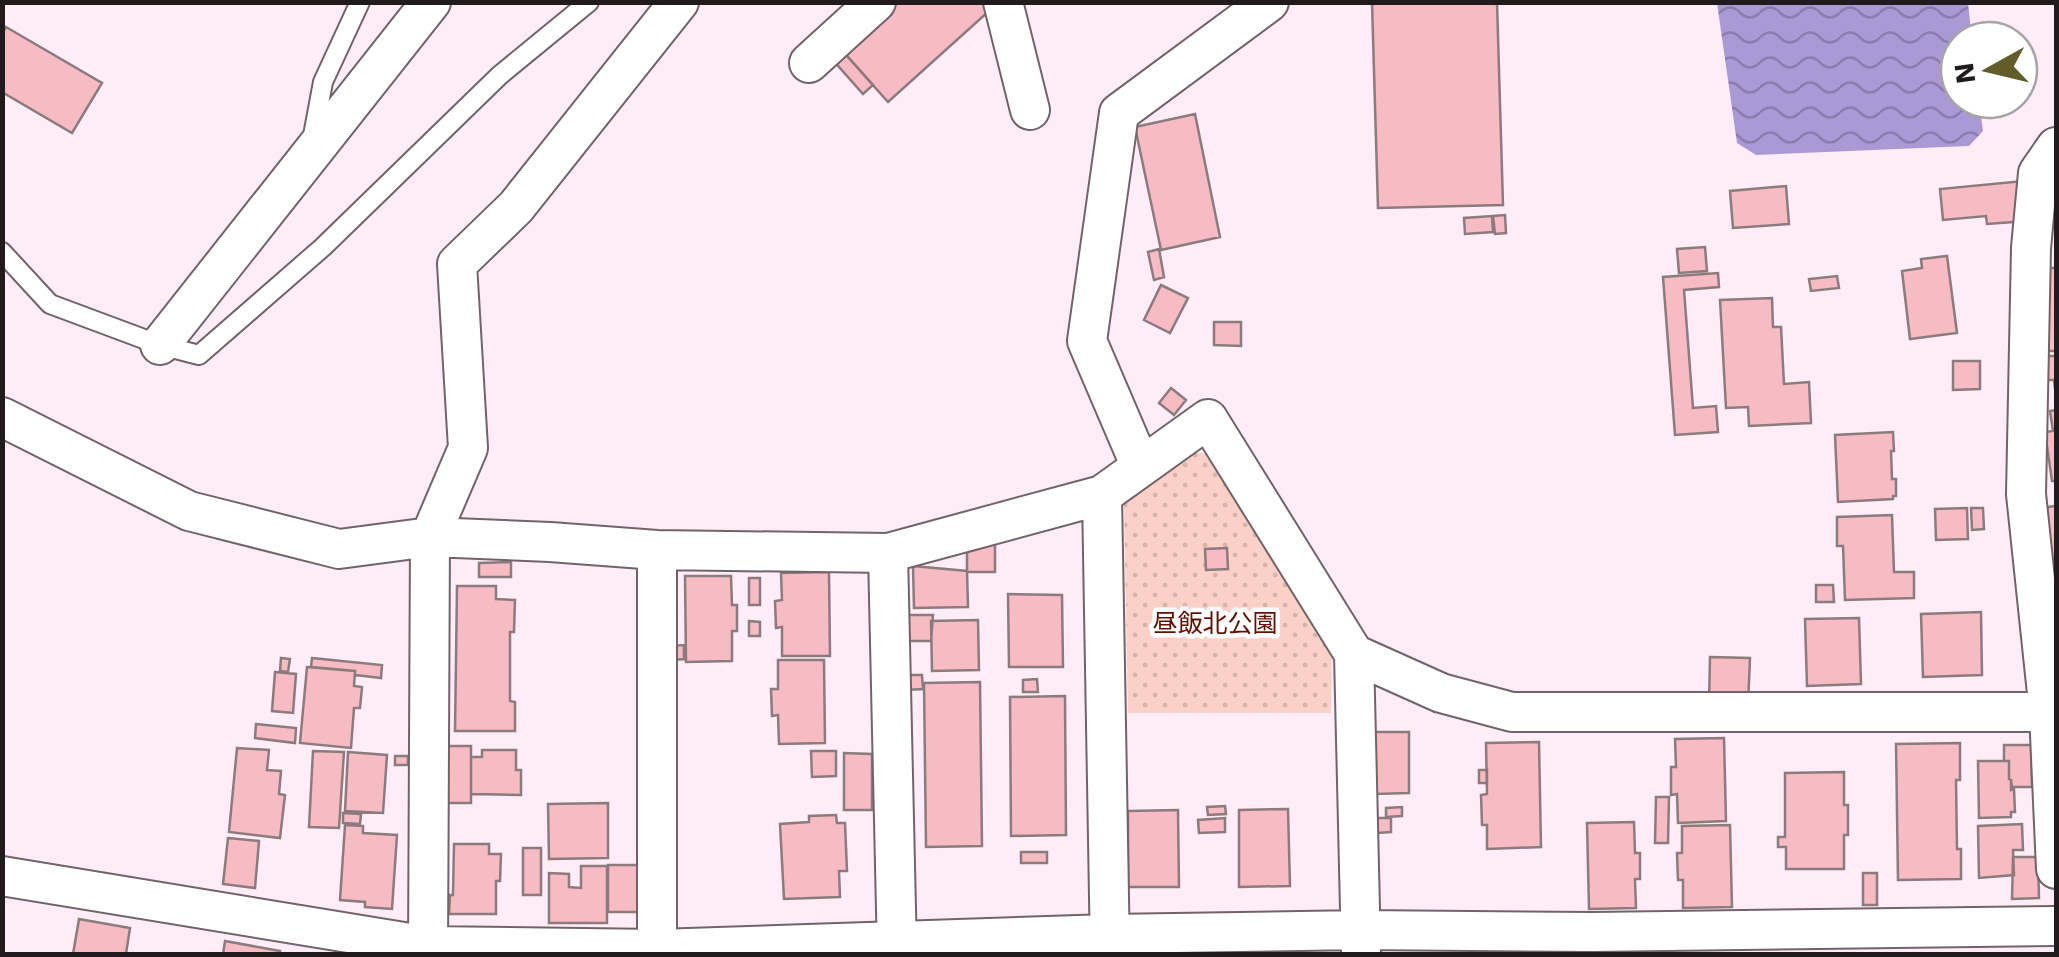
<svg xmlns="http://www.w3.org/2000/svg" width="2059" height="957" font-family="'Work Sans','Noto Sans JP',sans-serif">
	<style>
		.park { fill: url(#park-dots) }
		.water { fill: url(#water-waves) }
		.building { fill: #f7bbc4; stroke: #8c7b7d; stroke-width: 2.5 }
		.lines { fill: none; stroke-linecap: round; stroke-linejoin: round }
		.lane-casing { stroke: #72636b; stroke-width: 22 }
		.street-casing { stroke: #72636b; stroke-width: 42 }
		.lane { stroke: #fff; stroke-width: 18 }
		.street { stroke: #fff; stroke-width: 38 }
		.labels { text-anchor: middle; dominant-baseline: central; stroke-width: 9; stroke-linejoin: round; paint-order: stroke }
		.park-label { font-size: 25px; fill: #631003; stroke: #fff }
	</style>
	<defs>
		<pattern id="park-dots" width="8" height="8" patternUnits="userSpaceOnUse" patternTransform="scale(2.5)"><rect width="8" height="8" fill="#fbd0c6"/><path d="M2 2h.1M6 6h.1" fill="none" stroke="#d7b2aa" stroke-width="1.8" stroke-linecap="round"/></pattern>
		<pattern id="water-waves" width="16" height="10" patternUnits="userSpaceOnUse" patternTransform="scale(2.5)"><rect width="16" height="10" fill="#ab99d6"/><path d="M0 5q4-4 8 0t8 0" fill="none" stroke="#8b7cad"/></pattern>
	</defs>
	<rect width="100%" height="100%" fill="#feedf6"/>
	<path class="park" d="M1187 453H1202L1214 456 1332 642 1331 713H1128L1124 503 1130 494Z"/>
	<path class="water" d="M1717 3H1968L1972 40H1959V100H1979L1983 131 1969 146 1756 155 1737 143Z"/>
	<path class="building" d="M889 2H999L888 102 839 47Z
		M1372 2H1497L1503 205 1378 208Z
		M6 27 102 83 72 133 2 92V33Z
		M842 50 873 85 863 94 832 59Z
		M1195 114 1220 237 1161 250 1135 127Z
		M2023 181 2027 221 1987 224 1986 216 1943 220 1940 189Z
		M1786 186 1789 224 1733 228 1730 191Z
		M1505 215 1506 233 1495 234 1493 216Z
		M1492 216 1493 232 1465 234 1464 218Z
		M1705 247 1707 271 1679 273 1677 249Z
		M1159 249 1164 277 1154 280 1148 252Z
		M1947 256 1957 333 1910 339 1902 271 1922 268 1921 259Z
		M2047 268H2056V351H2048Z
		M1718 273 1719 287 1684 290 1693 408 1716 406 1718 432 1675 435 1663 277Z
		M1837 276 1839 288 1811 291 1809 279Z
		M1161 285 1188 298 1170 333 1144 320Z
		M1772 298 1773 327H1781L1784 384 1809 382 1811 423 1749 426 1748 407 1726 408 1720 300Z
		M1214 322H1241V346L1214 345Z
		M2042 356H2056V398L2054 380H2042Z
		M1953 361H1980V389L1953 390Z
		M1171 388 1186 400 1174 415 1159 403Z
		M2056 410V481H2052L2045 432 2053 431 2050 411Z
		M1893 432 1894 451H1891L1892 479H1896V496H1893V499L1838 502 1835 435Z
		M2056 506V568L2046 569 2042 520 2048 507Z
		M1967 508 1968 539 1936 540 1935 509Z
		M1971 508H1983L1984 529 1972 530Z
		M1892 515 1894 572H1914V598L1845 600 1843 546H1837V517Z
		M995 544V572H967V552Z
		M1227 548 1228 569 1206 570 1205 549Z
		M511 562V577H479V563Z
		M913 566 967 571 968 607 914 608Z
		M829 572 830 656H782V627L776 628 775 601 782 600 781 573Z
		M685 576H731L732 605H737V631H732V661L686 662Z
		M749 578H760V605H749Z
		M1816 585H1833L1834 602H1816Z
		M457 586H496V599L515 600 514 632H510V701L515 702V731H455Z
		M1008 594 1062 595 1063 667H1009Z
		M1981 612 1982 675 1923 677 1921 614Z
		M905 615H933L931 641H905Z
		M1859 618 1861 684 1807 686 1805 619Z
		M978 620 979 670 932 671 931 621Z
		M749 621 760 622V636H749Z
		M684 645V659L673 660 672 646Z
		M1710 657 1750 658 1748 705 1709 704Z
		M281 658 290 659 288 672 280 671Z
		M312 658 382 665 381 678 355 675V671L311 667Z
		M778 660H824L825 743 779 744 778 715 772 716 771 689H778Z
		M307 667 355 671 354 686 362 687 360 708H354L351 748 300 743Z
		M275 672 296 674 293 713 272 711Z
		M906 675H922L923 689 907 690Z
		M1037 679 1038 692H1023V680Z
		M980 682 982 846 926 847 924 683Z
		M1065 696 1066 835 1011 836 1010 697Z
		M256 724 296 728 295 743 255 738Z
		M1375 732H1409V793L1375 794Z
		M1724 738 1726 821 1678 823 1677 794 1671 795V767H1676L1675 739Z
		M1539 742 1541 847 1487 849V825H1482L1481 795 1487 794 1486 743Z
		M1960 743V780H1956L1957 849H1961V879L1898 880 1896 744Z
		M2004 745H2031L2032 787H2012L2011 780 2009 779V761H2004Z
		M443 746H471V803H443Z
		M237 748 269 750 267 770 281 771 279 794 285 795 280 838 229 832Z
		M482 750H516V770H521V795L471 794V757H482Z
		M313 751 344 752 339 828 309 827Z
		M811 751H836V776L812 777Z
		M348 752 387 755 383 813 345 811Z
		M844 753 872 754V810H844Z
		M395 756H408V765H395Z
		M1978 761H2009V779L2011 780V790L2014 789 2015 812H2011V817L1979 818Z
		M1479 770H1487V783H1479Z
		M1844 772V805H1848V835H1844V869H1786V847H1778V837H1785V773Z
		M1656 797H1669L1668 843H1655Z
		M608 803V858L549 859 548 804Z
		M1225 806 1226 814 1208 815 1207 807Z
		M1402 807V816L1386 817V808Z
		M1288 809 1290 886 1239 887V810Z
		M1178 810 1179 887H1128V811Z
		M343 813 361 814 360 824 343 823Z
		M836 815 837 823H845L847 871H839L840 897 784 899 780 824 809 822V816Z
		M1225 818V832L1199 833 1198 820Z
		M1377 818H1391V832L1377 833Z
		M1634 822 1635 853H1640V879H1635L1636 908 1589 909 1587 823Z
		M2022 824 2023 850H2013L2014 875 1979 878 1978 826Z
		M345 825 363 826V833L397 835 392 909 365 907V902L340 900Z
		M1730 825 1732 907 1683 908V880H1678L1677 853H1682V826Z
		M228 838 259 841 255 888 223 884Z
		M454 844H489V854H501L500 881H496V914H449L450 895H453Z
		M523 848H541V895H523Z
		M1021 852H1047V863H1021Z
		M2013 857H2038L2039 898 2012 899Z
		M608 865H641V912H608Z
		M581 866H607V923H549V873L569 874V887L581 888Z
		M1863 873H1877V905H1863Z
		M79 919 130 928 126 954H73Z
		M225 941 280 951 279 954H223Z"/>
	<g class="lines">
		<g class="lane-casing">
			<path id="lane" d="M312 141 323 82 360 2
				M2 252 50 304 160 345 199 355 323 247 500 75 589 2"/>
		</g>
		<g class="street-casing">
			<path id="street" d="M1003 2 1030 110
				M809 63 876 2
				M2056 147 2038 173 2031 248 2026 494 2049 712H2056
				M160 345 431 2
				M2 417 189 511 339 549 430 537 550 542 657 550 888 553 1102 495 1208 419 1354 654 1361 952
				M1141 467 1087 341 1119 113 1269 2
				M1102 495 1110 954
				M888 553 897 954
				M1354 654 1441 693 1512 712H2049L2056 869
				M2 876 428 946 657 949 1109 934 1361 930 1593 932 2056 926
				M428 954 430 537 468 448 457 264 516 207 679 2
				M657 954V550"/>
		</g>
		<use href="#lane" class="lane"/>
		<use href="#street" class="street"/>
	</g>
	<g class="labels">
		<g class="park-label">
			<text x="1215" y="623">昼飯北公園</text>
		</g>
	</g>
	<rect width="2059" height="957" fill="none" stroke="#211b1e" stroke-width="10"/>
	<g transform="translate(1989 70) rotate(262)"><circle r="48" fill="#ffffff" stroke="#a6a4a5" stroke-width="2.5"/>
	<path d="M0-8L18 38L0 25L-18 38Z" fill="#615c28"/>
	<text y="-15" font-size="28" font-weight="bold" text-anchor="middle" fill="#211b1e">N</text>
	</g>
</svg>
